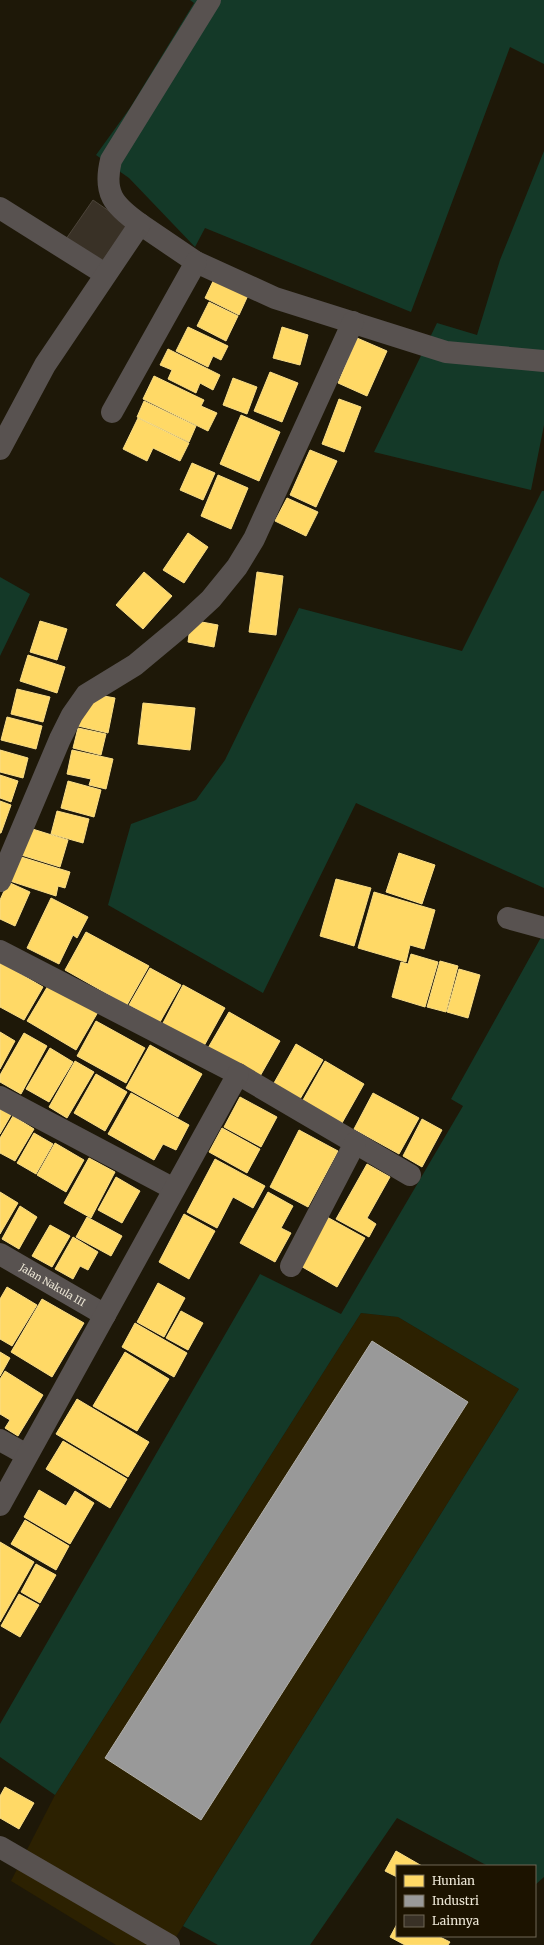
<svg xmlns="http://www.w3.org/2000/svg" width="544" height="1945" font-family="Merriweather,serif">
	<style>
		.built { fill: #2c2101 }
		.green { fill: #143928 }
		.homes { fill: #ffd966; stroke: #f9dd87 }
		.industry { fill: #999; stroke: #b2b0ab }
		.building { fill: #393126; stroke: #4c4439 }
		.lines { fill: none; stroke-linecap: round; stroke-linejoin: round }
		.minor { stroke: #585250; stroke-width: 22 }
		.tertiary { stroke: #585250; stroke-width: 22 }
		.labels { text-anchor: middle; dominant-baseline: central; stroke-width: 4; stroke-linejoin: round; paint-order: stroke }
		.street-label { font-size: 10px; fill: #ece6d5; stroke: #1c1300 }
	</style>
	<rect width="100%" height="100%" fill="#1e1808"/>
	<path class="built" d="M361 1313 398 1317 519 1389 171 1945H116L11 1881 55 1795Z"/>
	<path class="green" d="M190 0H544V64L510 47 411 312 205 228 195 247 129 178 96 155 130 108 194 3Z
		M544 151V425L531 490 374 452 437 323 477 335 500 260Z
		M542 491H544V888L356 803 263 993 108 905 131 824 196 800 225 760 299 608 462 651Z
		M0 577 30 594 0 656Z
		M544 932V1877L535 1885V1866H488L397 1818 310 1945H218L183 1926 519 1389 398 1317 361 1313 55 1795 0 1757V1724L260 1274 341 1314 463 1106 451 1099Z"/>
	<path class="homes" d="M216 275 250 291 239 315 205 298Z
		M209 302 238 316 226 341 197 326Z
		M188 327 228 346 221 360 213 356 208 367 176 351Z
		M282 327 308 335 300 365 273 358Z
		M357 338 387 351 367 396 338 383Z
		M168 349 220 375 213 390 200 383 196 393 168 379 172 370 160 365Z
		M270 372 298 383 282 422 254 411Z
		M154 376 204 400 201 406 217 413 208 431 143 399Z
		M233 378 257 387 247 414 223 405Z
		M339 399 361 407 344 452 322 444Z
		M144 401 196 426 189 442 137 417Z
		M241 415 280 432 259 481 220 464Z
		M138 418 189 443 180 461 153 448 147 461 123 449Z
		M310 450 337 461 316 507 290 495Z
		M192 463 215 473 203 500 180 490Z
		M218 475 248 488 231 529 201 516Z
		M287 498 318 512 306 536 275 521Z
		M188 533 208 547 184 583 163 570Z
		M144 572 172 596 143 629 116 605Z
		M257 572 283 576 276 635 249 632Z
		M191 620 218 625 214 647 188 642Z
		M40 621 67 629 57 660 30 652Z
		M28 655 65 667 57 693 20 681Z
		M17 689 50 697 43 722 11 714Z
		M93 694 115 698 108 733 78 726 83 708Z
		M143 703 195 708 190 750 138 744Z
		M7 717 42 726 36 749 1 740Z
		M78 728 106 734 101 755 73 748Z
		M0 750 28 758 23 778 0 772Z
		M72 750 113 759 106 789 89 785 91 779 67 774Z
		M0 775 18 781 11 802 0 798Z
		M68 781 101 790 94 817 61 808Z
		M0 801 11 805 1 833H0Z
		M57 811 89 819 83 843 51 834Z
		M26 827 68 840 60 867 18 854Z
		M399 853 435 865 422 904 386 892Z
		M18 856 70 872 65 888 58 886 56 896 10 881Z
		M336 879 371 888 354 946 320 936Z
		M8 882 30 892 15 926 0 919V900Z
		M374 892 435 910 424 949 410 945 406 962 358 948Z
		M51 898 88 917 77 938 73 935 59 964 27 948Z
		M86 932 149 966 127 1005 65 970Z
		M411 954 438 962 425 1007 392 997 401 962 408 964Z
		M440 961 458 966 446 1012 427 1007Z
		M0 962 43 987 24 1020 0 1007Z
		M150 968 181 985 160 1022 129 1005Z
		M459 969 480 975 468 1018 447 1012Z
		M49 984 98 1012 76 1050 27 1021Z
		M183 985 225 1008 204 1046 163 1023Z
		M229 1012 280 1041 259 1078 208 1048Z
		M96 1021 145 1048 126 1083 77 1056Z
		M0 1032 15 1041 0 1069Z
		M24 1033 47 1046 21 1094 0 1082V1075Z
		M296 1044 323 1060 300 1099 274 1083Z
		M150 1045 202 1074 178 1117 126 1088Z
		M50 1048 73 1062 49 1102 26 1089Z
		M75 1061 94 1072 67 1118 49 1107Z
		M325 1061 364 1084 342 1123 303 1100Z
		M96 1074 127 1092 105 1131 74 1113Z
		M131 1093 189 1125 176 1150 163 1144 154 1160 108 1134Z
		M373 1093 419 1118 399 1154 354 1129Z
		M240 1097 277 1117 261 1147 224 1127Z
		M0 1109 11 1115 0 1134Z
		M13 1116 34 1129 15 1161 0 1153V1138Z
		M422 1119 442 1130 422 1167 403 1156Z
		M222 1128 260 1149 247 1173 209 1152Z
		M299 1130 338 1151 308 1207 270 1187Z
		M34 1133 53 1144 36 1174 17 1163Z
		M55 1143 84 1160 66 1192 37 1175Z
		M89 1158 115 1172 91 1218 64 1203Z
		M215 1159 265 1186 253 1208 233 1197 217 1228 187 1212Z
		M367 1164 390 1177 367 1218 376 1224 369 1237 336 1219Z
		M116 1177 140 1191 122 1223 98 1210Z
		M0 1192 18 1203 0 1234Z
		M268 1192 293 1206 281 1228 291 1233 275 1262 240 1243Z
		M20 1206 37 1217 19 1249 2 1239Z
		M184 1214 215 1231 189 1279 159 1262Z
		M87 1217 122 1236 111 1256 76 1237Z
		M327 1217 365 1238 337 1287 299 1265Z
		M50 1225 70 1236 52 1267 32 1256Z
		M73 1237 98 1252 88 1270 80 1266 73 1279 55 1269Z
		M158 1283 185 1298 164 1337 137 1322Z
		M7 1287 37 1305 12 1346 0 1339V1299Z
		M42 1299 84 1323 52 1377 11 1352Z
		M181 1311 203 1323 188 1350 166 1338Z
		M135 1323 187 1353 174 1377 122 1347Z
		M0 1352 10 1358 0 1376Z
		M125 1352 169 1379 137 1431 93 1406Z
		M5 1371 43 1395 18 1436 5 1428 10 1420 0 1414V1379Z
		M77 1399 149 1442 128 1477 56 1434Z
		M63 1441 127 1479 110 1508 46 1469Z
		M39 1490 66 1506 75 1491 94 1503 70 1544 24 1517Z
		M25 1520 69 1546 56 1570 11 1544Z
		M0 1542 34 1562 0 1622Z
		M36 1564 56 1575 40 1603 21 1592Z
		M19 1594 39 1605 20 1637 1 1626Z
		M5 1787 34 1803 19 1829 0 1818V1796Z
		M396 1851 422 1866H397V1877L385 1871Z
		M397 1924V1936H438L450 1942 448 1945H405L390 1937Z"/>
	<path class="industry" d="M372 1341 468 1402 201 1820 105 1758Z"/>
	<path class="building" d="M93 200 128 224 101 263 66 239Z"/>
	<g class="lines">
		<g class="minor">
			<path d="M0 208 105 274"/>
			<path d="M140 224 196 262 275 298 446 352 544 361"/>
			<path d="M112 412 196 262"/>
			<path d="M0 449 45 365 140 224C113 205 103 193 111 160L210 0"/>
			<path d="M0 881 60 739 72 715 86 695 135 665 183 625 211 599 237 567 254 539 353 322"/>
			<path d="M508 918 544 928"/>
			<path d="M0 951 238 1074 410 1175"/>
			<path d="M0 1097 174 1189"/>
			<path id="s1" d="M0 1254 105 1315"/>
			<path d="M291 1266 355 1143"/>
			<path d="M0 1440 27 1455"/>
			<path d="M0 1505 238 1074"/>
		</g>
		<path class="tertiary" d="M0 1847 169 1945"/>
	</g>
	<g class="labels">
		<g class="street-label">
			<text stroke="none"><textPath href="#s1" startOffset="61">Jalan Nakula III</textPath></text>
		</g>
	</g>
	<rect x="396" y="1865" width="140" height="72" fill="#1c1300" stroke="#6f6755"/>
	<rect x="404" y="1875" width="20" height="12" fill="#ffd966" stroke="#6f6755"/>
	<text x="432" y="1885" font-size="12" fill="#ece6d5">Hunian</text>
	<rect x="404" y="1895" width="20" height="12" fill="#999999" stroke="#6f6755"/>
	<text x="432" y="1905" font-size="12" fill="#ece6d5">Industri</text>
	<rect x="404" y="1915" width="20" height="12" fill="#393126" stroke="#6f6755"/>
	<text x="432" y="1925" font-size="12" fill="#ece6d5">Lainnya</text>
</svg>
